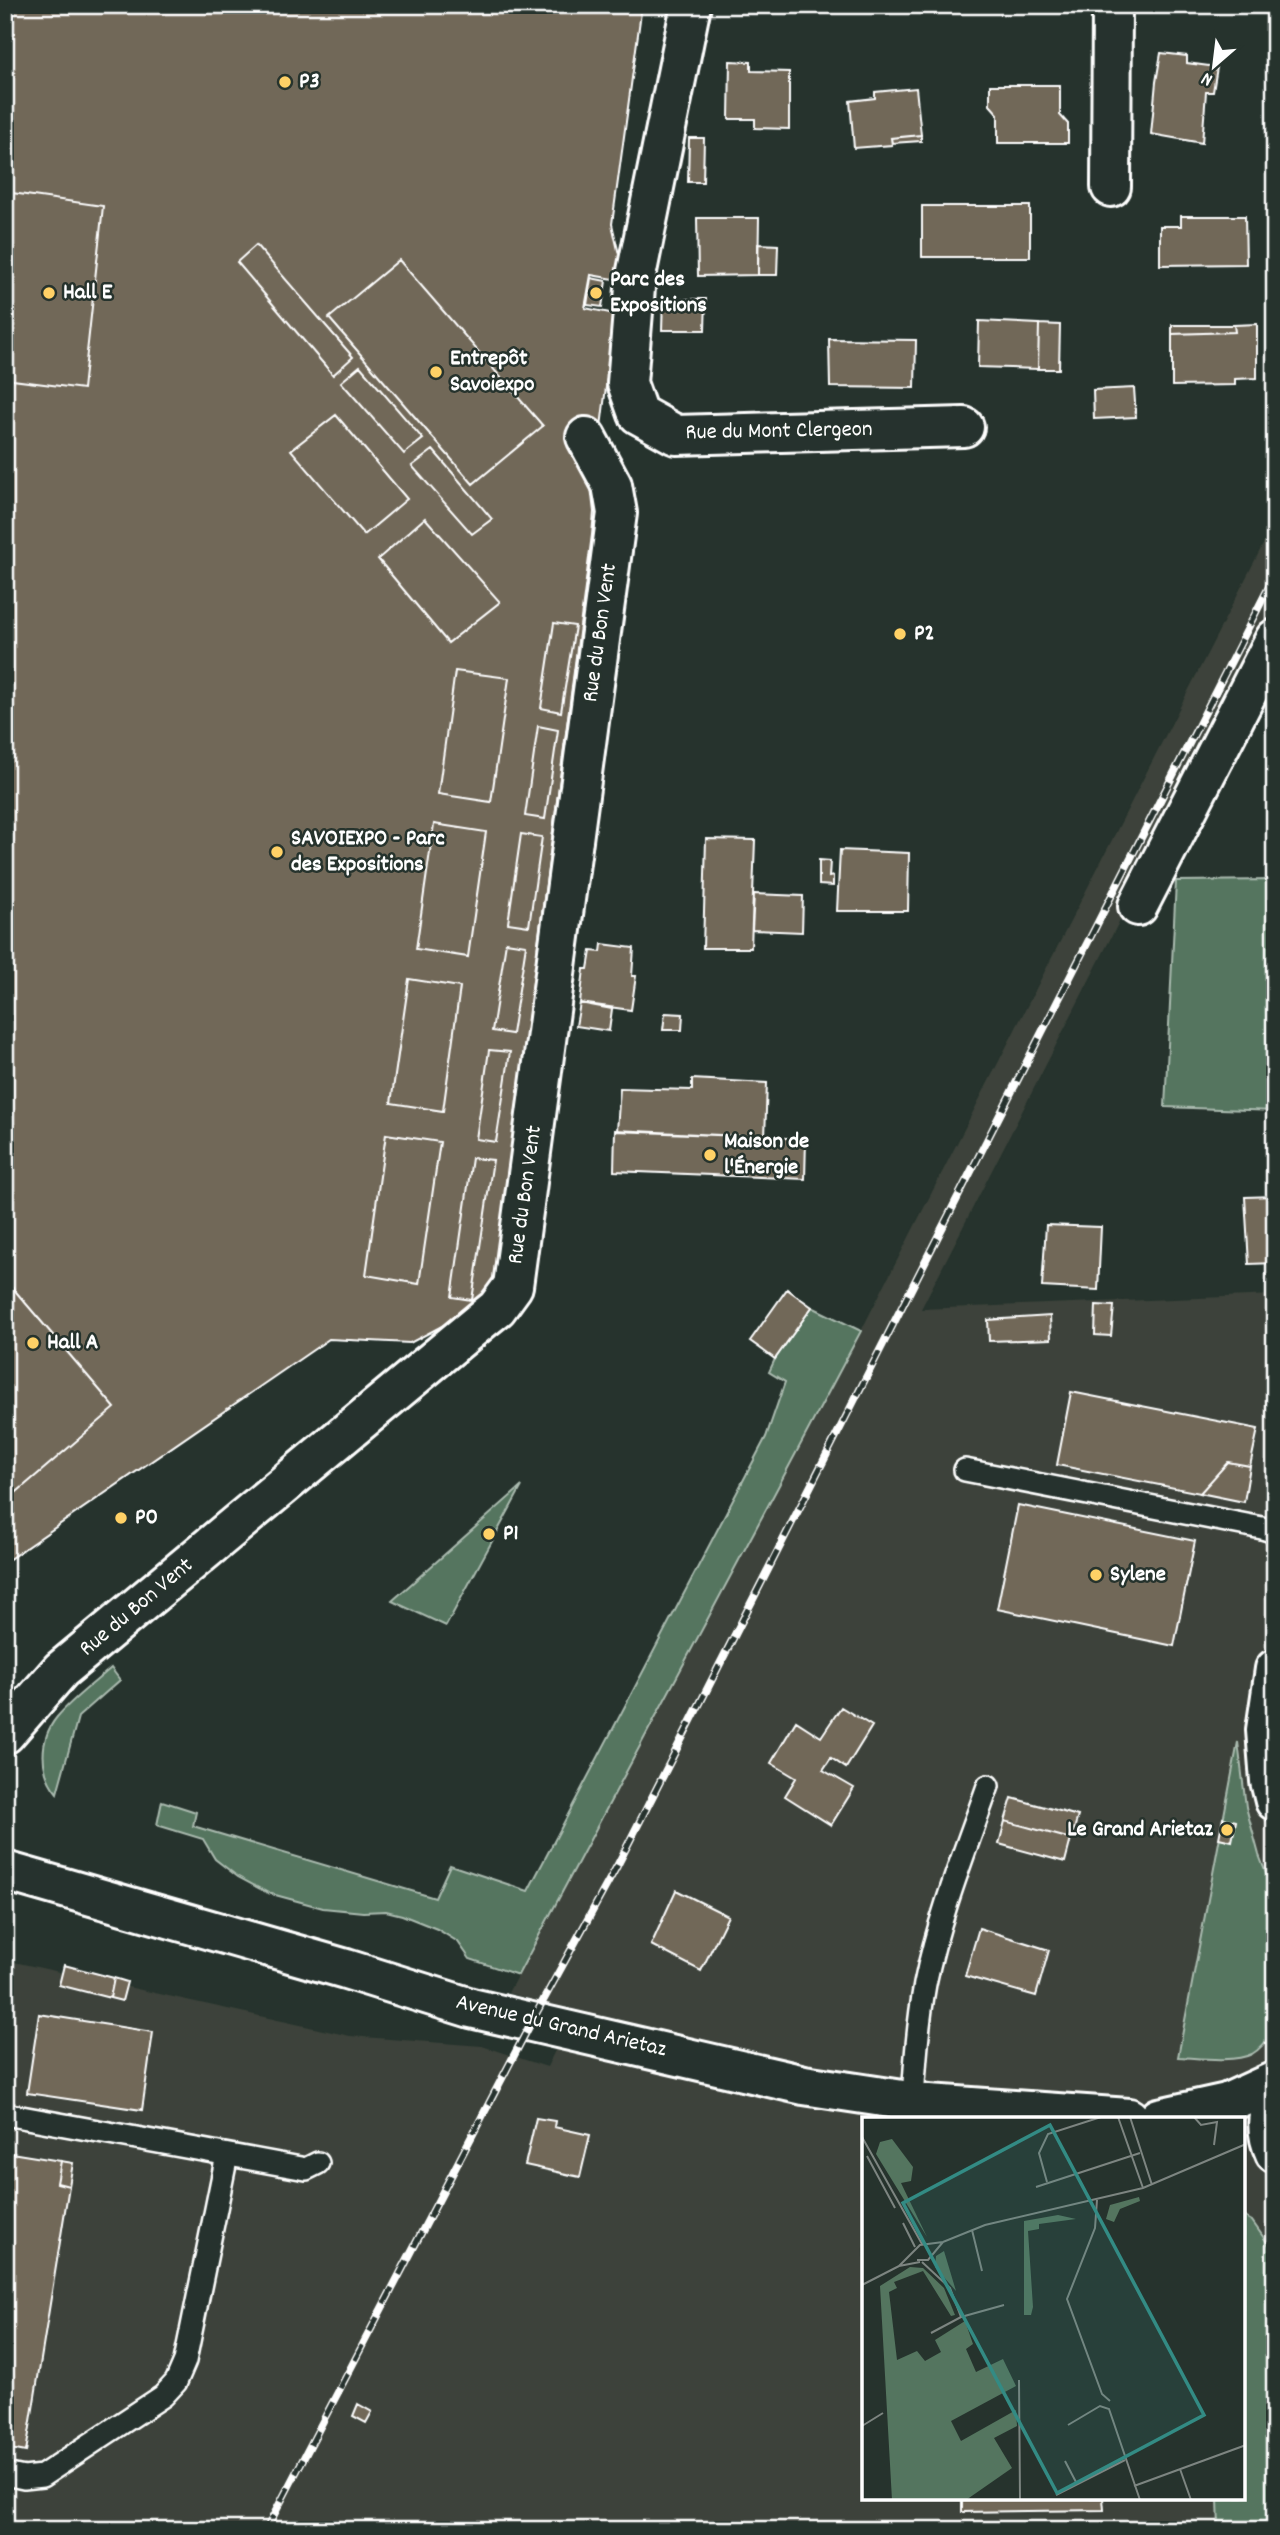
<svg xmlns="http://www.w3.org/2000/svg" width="1280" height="2535" font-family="Dekko,sans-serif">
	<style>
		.built { fill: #3c433a; fill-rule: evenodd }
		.green { fill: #54755f; stroke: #aabaaf; stroke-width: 2 }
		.building { fill: #716859; stroke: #fff; stroke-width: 2 }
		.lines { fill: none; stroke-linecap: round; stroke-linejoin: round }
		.service-casing { stroke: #fff; stroke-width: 26 }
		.minor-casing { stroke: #fff; stroke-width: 44 }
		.secondary-casing { stroke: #fff; stroke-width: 44 }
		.service { stroke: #26332d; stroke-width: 21 }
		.minor { stroke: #26332d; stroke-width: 38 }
		.secondary { stroke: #26332d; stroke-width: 38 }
		.rail-casing { stroke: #fff; stroke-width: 8 }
		.rail { stroke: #26332d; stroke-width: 5; stroke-dasharray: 16; stroke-linecap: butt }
		.poi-dot { fill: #ffd166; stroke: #26332d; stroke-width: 2.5 }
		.labels { text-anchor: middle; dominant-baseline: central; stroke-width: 5; stroke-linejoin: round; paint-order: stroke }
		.poi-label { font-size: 23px; font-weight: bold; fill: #fff; stroke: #26332d; text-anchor: start }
		.street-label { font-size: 23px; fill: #fff; stroke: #26332d }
		.inset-road { fill: none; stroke: #7d8581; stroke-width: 2 }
		.view { fill: #338b84; fill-opacity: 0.15; stroke: #338b84; stroke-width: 3.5 }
		.inset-edge { fill: none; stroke: #fff; stroke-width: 3.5 }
	</style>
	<rect width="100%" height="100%" fill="#26332d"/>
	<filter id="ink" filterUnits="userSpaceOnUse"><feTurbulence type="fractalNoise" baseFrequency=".0143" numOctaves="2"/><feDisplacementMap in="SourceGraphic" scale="14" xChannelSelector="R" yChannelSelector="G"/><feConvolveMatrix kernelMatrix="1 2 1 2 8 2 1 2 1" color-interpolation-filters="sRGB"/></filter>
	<g filter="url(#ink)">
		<path class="built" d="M1275 521V617L921 1309 1275 1295V2530H5V1960L350 2036 482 2046 547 2067 574 2011 508 1993 861 1331ZM864 2118H1243V2498H864Z"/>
		<path class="green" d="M1275 880V1111L1165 1107 1176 881Z
			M812 1307 861 1331 518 1975 470 1959 458 1942 437 1929 402 1915 386 1911 363 1912 323 1908 268 1893 238 1877 215 1859 203 1839 157 1825 162 1801 196 1812 193 1826 435 1898 450 1865 528 1891 766 1437 785 1382 769 1372 775 1359Z
			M522 1486 446 1626 392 1601Z
			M111 1668 120 1680 78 1717 57 1793C39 1772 39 1739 57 1717 72 1699 94 1683 111 1668Z
			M1238 1742 1246 1807 1259 1855 1275 1897V2029C1269 2038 1261 2049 1252 2054 1234 2063 1198 2058 1178 2057Z
			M1243 2216 1252 2221 1271 2248 1275 2370V2530H1219L1218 2498H1243Z"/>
		<path class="building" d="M5 5H642L612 224 625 281 591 275 585 308 615 314 601 427 571 440 591 487 594 512 592 535 494 1279 476 1308 410 1343 329 1339 5 1562Z
			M1161 53 1187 56V63L1217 67 1213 92H1206L1202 143 1151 134 1156 82Z
			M730 61 751 62V71L789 72V129L755 128V119H729Z
			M990 85H1060V115L1068 124V143H998V114L990 105Z
			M916 88 921 135 891 138 892 145 854 148 850 101 875 98V92Z
			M921 135V141L892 143 891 138Z
			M689 138H704L703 182H688Z
			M5 192 103 206 83 389 5 379Z
			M922 206H1030V257H922Z
			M1181 216H1245L1246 264 1160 265V226H1181Z
			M697 218H759L758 275 698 276Z
			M758 244 778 245 777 275H758Z
			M256 245 353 357 333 375 237 262Z
			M399 260 543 426 473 484 329 318Z
			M591 278 606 281 602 307 587 305Z
			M663 299H706L705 330H662Z
			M979 321 1039 324 1038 369 978 367Z
			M1039 324 1060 325 1059 369H1038Z
			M1257 324V378L1235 379V385L1172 386V334L1235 332 1234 325Z
			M1172 325H1234L1235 332 1172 334Z
			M829 339 916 340 915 388 830 387Z
			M360 366 423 439 404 454 341 382Z
			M1134 388 1136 417 1094 419 1093 390Z
			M336 415 407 499 364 535 291 450Z
			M433 450 492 519 472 534 412 466Z
			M425 518 500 602 448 643 378 559Z
			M554 623 575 626 561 712 541 708Z
			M455 671 509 678 491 802 438 794Z
			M538 726 558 730 545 819 525 816Z
			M434 824 486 832 468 957 416 949Z
			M521 834 542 837 529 926 508 923Z
			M706 839 755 840 751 948H703Z
			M840 850 909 853 908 911H837Z
			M819 860 830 861 829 877 833 876V886L819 885Z
			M754 894 803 896 802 932 752 930Z
			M506 942 526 945 512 1034 492 1031Z
			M602 944 634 948 632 976H636L631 1010 580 1003 584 969H588L591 951 601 952Z
			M409 979 460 987 443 1111 391 1103Z
			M580 1003 612 1009 609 1031 576 1026Z
			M665 1013 683 1014 682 1030H663Z
			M489 1050 510 1052 496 1142 476 1139Z
			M692 1079 767 1083 765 1137 617 1131 620 1088 692 1090Z
			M615 1130 806 1139 805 1179 614 1171Z
			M386 1134 440 1142 419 1284 366 1275Z
			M472 1158 493 1160 472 1300 452 1297Z
			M1275 1196V1263L1249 1264 1245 1197Z
			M1046 1225 1101 1227 1098 1290 1042 1287Z
			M5 1279 115 1408 5 1502Z
			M787 1289 812 1307 775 1359 750 1341Z
			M1096 1305 1114 1306 1111 1336 1095 1335Z
			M1050 1316 1051 1339 989 1341 988 1320Z
			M1071 1392 1258 1429 1250 1466 1228 1462 1200 1493 1057 1465Z
			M1228 1462 1250 1466 1244 1502 1200 1493Z
			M1018 1505 1195 1541 1174 1646 997 1609Z
			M841 1707 872 1726 846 1768 831 1758 823 1770 854 1788 831 1825 785 1796 796 1778 771 1763 796 1721 821 1737Z
			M1012 1798 1078 1816 1071 1839 1005 1821Z
			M1223 1818 1236 1821 1232 1841 1219 1838Z
			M1005 1821 1071 1839 1065 1862 999 1844Z
			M676 1890 728 1916 701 1971 651 1945Z
			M979 1928 1049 1950 1036 1996 965 1976Z
			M64 1965 114 1978 110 1998 59 1985Z
			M114 1978 127 1982 122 2001 110 1998Z
			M39 2014 153 2032 142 2110 27 2093Z
			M536 2118 555 2121 554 2127 590 2135 580 2177 525 2165Z
			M5 2152 61 2161 57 2183 69 2186 26 2452 5 2448Z
			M61 2161 73 2163 69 2186 57 2183Z
			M358 2404 372 2412 366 2423 353 2416Z
			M962 2498H1103L1104 2510 962 2512Z"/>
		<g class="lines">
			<g class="service-casing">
				<path id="service" d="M965 1470 1262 1528 1275 1532
					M913 2101C915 2062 918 2023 925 1984 939 1916 965 1851 988 1786
					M5 2114 306 2169 318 2163
					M5 2474 24 2478 42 2476 163 2396 176 2382 185 2361 227 2155"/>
			</g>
			<g class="minor-casing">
				<path id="minor" d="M691 5 636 276 627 383 638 414 676 435 964 427
					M1111 187 1112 5
					M1138 906 1275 639
					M1275 1669 1266 1730 1270 1781 1275 1801
					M5 1734 61 1670 482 1320 497 1308 513 1286 617 513 612 485 586 437"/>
			</g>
			<g class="secondary-casing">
				<path id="secondary" d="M5 1871 346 1969 471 2008 804 2085 929 2104 1129 2118
					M1275 2092C1267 2113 1265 2132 1275 2153
					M1159 2118 1227 2103 1275 2081"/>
			</g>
			<use href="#service" class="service"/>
			<use href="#minor" class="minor"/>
			<use href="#secondary" class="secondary"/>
			<g class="rail-casing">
				<path id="rail" d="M266 2530 532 2021 617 1866 1275 575"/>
			</g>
			<use href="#rail" class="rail"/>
		</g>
	</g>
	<g class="poi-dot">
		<circle cx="285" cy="82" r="7"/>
		<circle cx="49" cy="293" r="7"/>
		<circle cx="596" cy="293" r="7"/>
		<circle cx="436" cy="372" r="7"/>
		<circle cx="900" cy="634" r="7"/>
		<circle cx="277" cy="852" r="7"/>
		<circle cx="710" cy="1155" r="7"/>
		<circle cx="33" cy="1343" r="7"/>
		<circle cx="121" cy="1518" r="7"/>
		<circle cx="489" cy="1534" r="7"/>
		<circle cx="1096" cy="1575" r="7"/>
		<circle cx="1227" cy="1830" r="7"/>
	</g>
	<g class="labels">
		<g class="poi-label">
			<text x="299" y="82">P3</text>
			<text x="610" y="280">Parc des<tspan x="610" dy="26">Expositions</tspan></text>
			<text x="63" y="293">Hall E</text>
			<text x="450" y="359">Entrepôt<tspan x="450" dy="26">Savoiexpo</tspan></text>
			<text x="914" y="634">P2</text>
			<text x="291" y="839">SAVOIEXPO - Parc<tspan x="291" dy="26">des Expositions</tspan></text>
			<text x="724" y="1142">Maison de<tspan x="724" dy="26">l'Énergie</tspan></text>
			<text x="47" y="1343">Hall A</text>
			<text x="135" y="1518">P0</text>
			<text x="503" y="1534">P1</text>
			<text x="1110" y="1575">Sylene</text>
			<text x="1213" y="1830" text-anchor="end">Le Grand Arietaz</text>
		</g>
		<g class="street-label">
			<text transform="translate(779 432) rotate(-1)">Rue du Mont Clergeon</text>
			<text transform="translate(601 633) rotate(-82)">Rue du Bon Vent</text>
			<text transform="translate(526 1195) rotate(-82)">Rue du Bon Vent</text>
			<text transform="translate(137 1608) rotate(-40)">Rue du Bon Vent</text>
			<text transform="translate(561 2027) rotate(13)">Avenue du Grand Arietaz</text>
		</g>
	</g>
	<g transform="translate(862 2117)">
		<rect width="383" height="383" fill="#26332d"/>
		<path d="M30 22 51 50 49 64 39 66 65 120 14 37 18 25ZM277 80 278 84 258 92 252 105 244 102 248 88ZM196 98 214 102 177 107V112L166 114 171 190 169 198H162V104ZM82 134 94 174 73 150 74 139ZM48 150 61 151 82 171 93 198 89 199 61 154 32 165 35 171 27 175 35 243 55 234 63 244 79 235 73 223 103 204 111 227 104 232 114 255 141 242 154 269 89 304 99 324 154 293 155 309 132 321 150 351 104 383H30L18 169Z" fill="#54755f"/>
		<path class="inset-road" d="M256 0 281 71M268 0 290 68M332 0 339 8 355 5 352 28M0 20 60 127M5 39 33 91M185 65 177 36 186 17 239 0M174 70 278 36M235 83 233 111 205 182 240 277 248 284M41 106 53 130M110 113 120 154M55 143H66L81 125M60 145 88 171 99 200M37 149 58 128 81 125 123 108 281 71 384 27M0 168 37 149 58 145M69 216 99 200 142 188M157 263 158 383M206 308 238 289 247 292 278 383M0 309 21 296M203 344 215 367M318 352 329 383M272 369 384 328M194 378 263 343"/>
		<path class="view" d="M188 8 342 298 195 376 41 86Z"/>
		<rect width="383" height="383" class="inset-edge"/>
	</g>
	<rect width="1280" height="2535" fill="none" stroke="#26332d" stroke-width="28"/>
	<rect x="14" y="14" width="1252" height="2507" fill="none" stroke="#fff" stroke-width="2.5" filter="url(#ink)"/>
	<g transform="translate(1214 66) rotate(208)" stroke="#26332d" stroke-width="5" paint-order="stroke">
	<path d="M0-5L12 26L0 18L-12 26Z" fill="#ffffff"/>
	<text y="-10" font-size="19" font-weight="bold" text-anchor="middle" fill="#ffffff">N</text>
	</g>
</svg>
